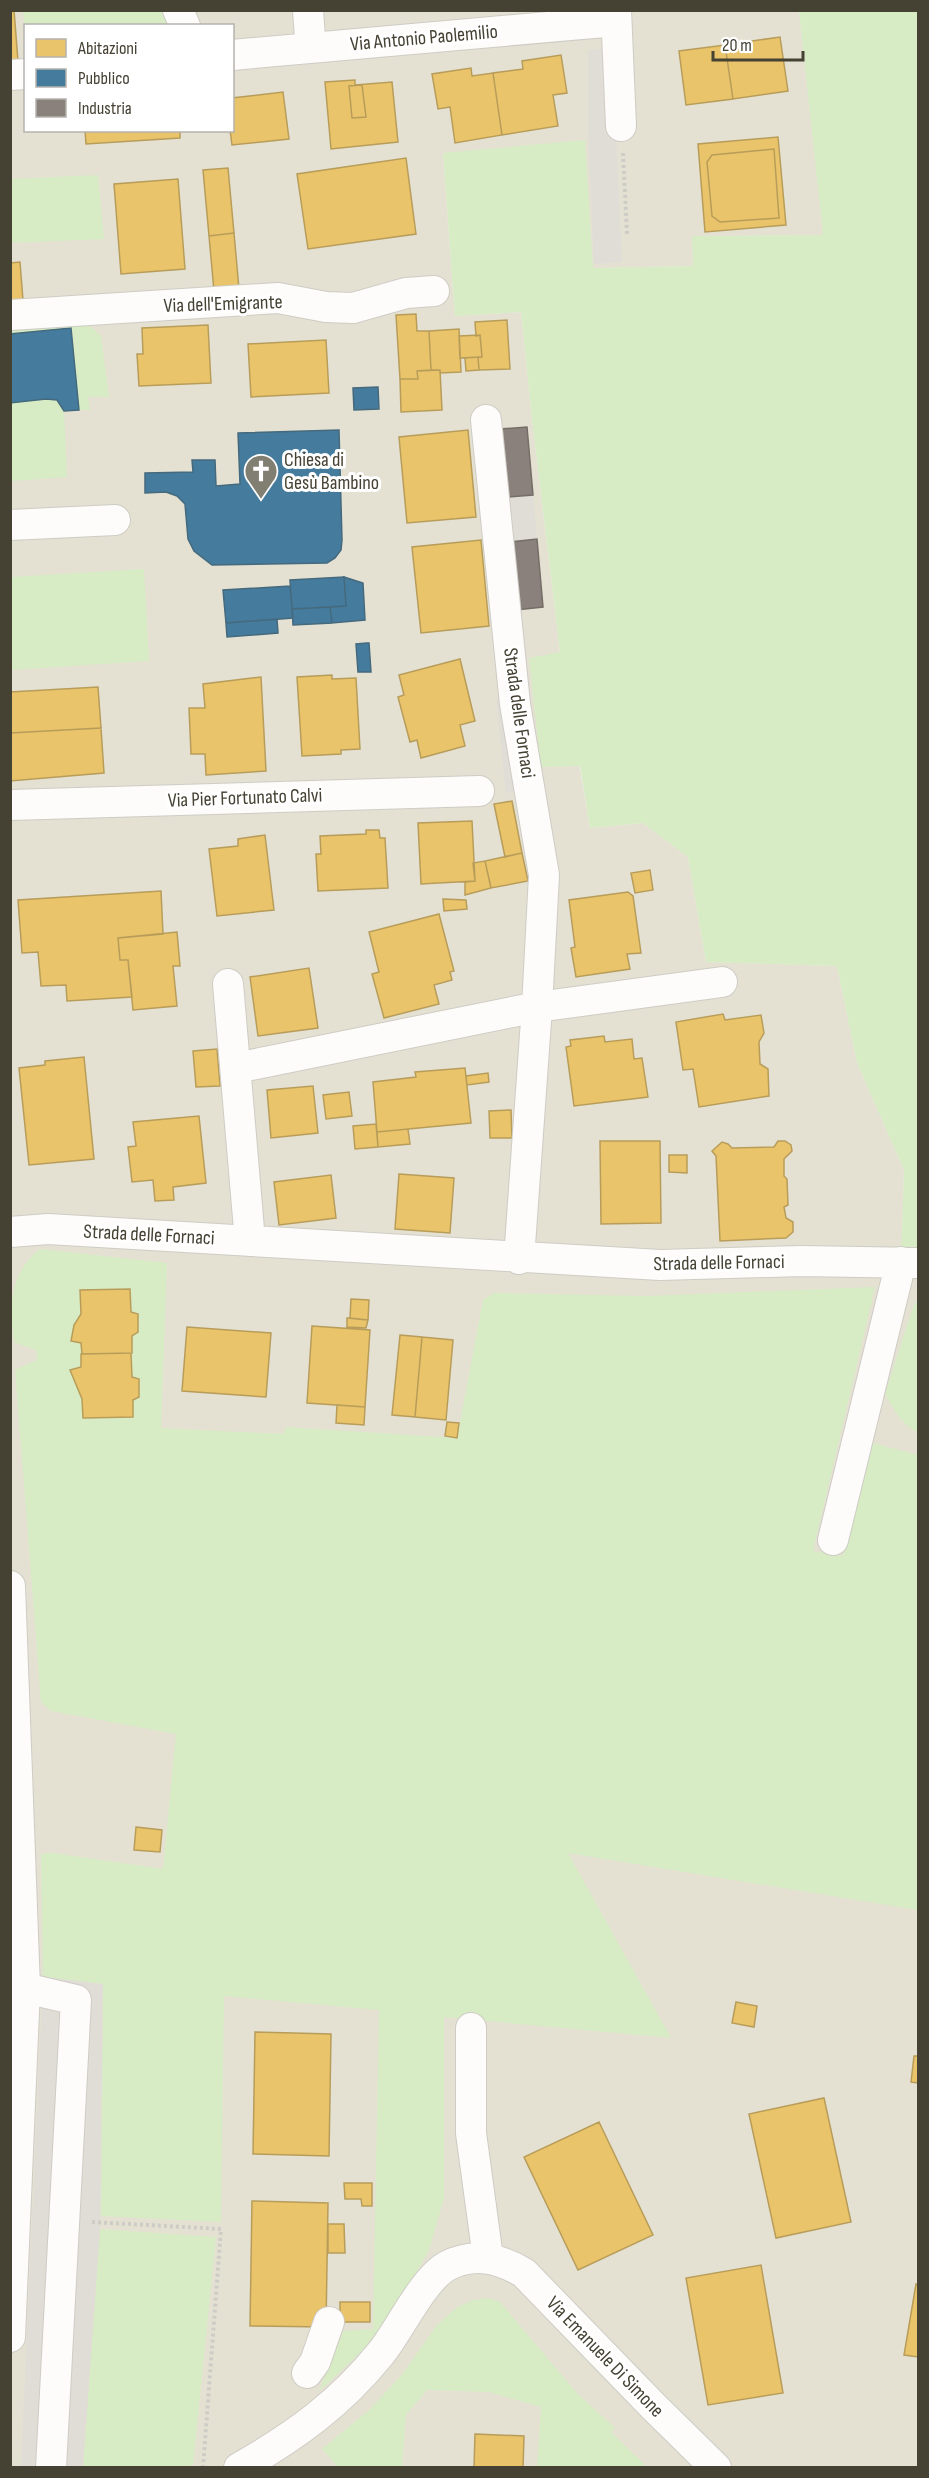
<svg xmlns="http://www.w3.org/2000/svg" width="929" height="2478" font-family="'Sofia Sans Condensed',sans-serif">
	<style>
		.residential { fill: #e4e1d3; fill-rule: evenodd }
		.green { fill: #d7ecc4 }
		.parking { fill: #dfddd6 }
		.homes { fill: #e9c46a; stroke: #b89d5a; stroke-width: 1.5 }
		.public { fill: #457b9d; stroke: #456a7d; stroke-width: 1.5 }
		.industry { fill: #8a817c; stroke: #756e66; stroke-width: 1.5 }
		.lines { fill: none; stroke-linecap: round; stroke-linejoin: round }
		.minor-casing { stroke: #ceccc4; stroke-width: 32 }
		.path { stroke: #ceccc6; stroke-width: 4; stroke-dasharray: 3 3; stroke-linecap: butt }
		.minor { stroke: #fdfcfb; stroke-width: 30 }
		.labels { text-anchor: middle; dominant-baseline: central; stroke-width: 6; stroke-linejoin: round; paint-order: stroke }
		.street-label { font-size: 20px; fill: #454133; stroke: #fff }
		.poi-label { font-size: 20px; fill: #454133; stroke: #fff; text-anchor: start }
	</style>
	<rect width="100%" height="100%" fill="#f0eee6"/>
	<path class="residential" d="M11 11H799L824 235 692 236 694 266 593 268 443 153 455 316 521 312 532 419 560 653 590 828 643 823 688 857 706 962 837 966 857 1063 904 1170 902 1249 918 1254V2467L11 2468ZM26 26H232V130H26Z"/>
	<path class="green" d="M23 11H169L176 25 26 26 25 33Z
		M799 11H918V1262H901L904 1170 857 1063 837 966 706 962 688 857 643 823 590 828 580 766 541 767 529 658 560 652 532 419 521 312 455 316 443 153 585 140 593 268 693 266 692 236 823 235Z
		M98 175 104 239 11 243V179Z
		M10 319 84 321 101 336 109 397H88L90 410H79L71 328 11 334Z
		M46 399 57 400 64 411 67 477 11 481V403Z
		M144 569 149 661 11 670V577Z
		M40 1249 167 1263 161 1428 284 1434 285 1427 457 1438 483 1300 494 1293 646 1296 875 1287 813 1551 843 1556 869 1442 918 1455V1910L568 1853 671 2038 444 2017V2198L429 2250 396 2308 360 2353 319 2391 343 2331 373 2329 379 2010 224 1996 221 2222 101 2216 103 1984 43 1977 41 1854 53 1853 163 1869 176 1734 51 1711 41 1702 15 1370 37 1360 36 1350 14 1342C8 1308 10 1272 40 1249Z
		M918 1300V1432C902 1426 893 1408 885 1394L913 1307Z
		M100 2229 216 2237 193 2465 183 2468H83Z
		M489 2298 500 2302 576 2392 615 2428 611 2432 644 2464V2467H537L541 2407 489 2392 427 2390 406 2415 402 2467H338L322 2449 368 2411 400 2377 437 2325 456 2308 473 2300Z"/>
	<path class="parking" d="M612 48 622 262 594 264 588 134V50Z
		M533 495 537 539 510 542 507 497Z
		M509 697 519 791 506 793 496 698Z
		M43 1977 103 1984 100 2229 83 2467 21 2466Z"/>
	<path class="homes" d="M10 10H14L18 61H10Z
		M780 37 788 91 733 99 725 45Z
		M725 45 733 99 686 105 679 51Z
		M561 55 567 93 553 95 558 126 502 135 493 73 523 69 522 61Z
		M471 68 472 76 493 73 502 135 455 143 450 107 438 109 432 74Z
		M355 80V85L392 82 398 142 331 149 325 82Z
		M362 85 366 117 352 118 349 86Z
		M283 92 289 139 232 145 230 130H232V98Z
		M85 130H180V138L86 144Z
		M778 137 786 225 705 232 698 144Z
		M774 149 779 218 720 222 712 216 707 162 712 155Z
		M406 158 416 234 308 249 297 174Z
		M228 168 234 233 209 236 203 170Z
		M178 179 185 269 121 274 114 184Z
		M234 233 239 289 214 291 209 236Z
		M20 262 23 300 10 301V263Z
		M416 314 417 331H429L431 370 417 371 418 379H400L396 315Z
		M507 320 510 369 479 370 478 357H482L480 335 476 336 475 322Z
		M208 325 211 383 139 386 137 354H143L142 328Z
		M459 329 461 372 440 373V370H431L429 331Z
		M480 335 482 357 460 358 459 336Z
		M326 340 329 393 251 397 248 344Z
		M478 357 479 370 466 371 465 358Z
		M440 370 442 410 401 412 400 379H418L417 371Z
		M468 430 476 517 407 523 399 437Z
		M481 540 489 626 421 633 412 547Z
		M460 659 475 721 460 725 465 746 421 758 417 740 410 742 398 697 404 695 399 675Z
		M332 675V679L356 678 360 749 341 750V754L302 756 297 677Z
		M261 677 266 771 206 775 205 754H191L189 708H205L203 684Z
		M98 687 101 728 10 733V692Z
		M101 728 104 773 10 781V733Z
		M512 801 522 853 505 857 494 804Z
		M472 821 475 881 421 884 418 823Z
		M366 830H379L380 838H385L388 888 318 891 316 854H321L320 836 366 834Z
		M265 835 274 910 217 916 209 849 238 846V839Z
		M522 853 528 881 491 888 485 861Z
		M485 861 491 888 465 895V882L475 881 473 863Z
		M650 870 653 890 635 893 631 873Z
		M161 891 163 934 118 938 120 960H128L132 997 67 1001 66 985 41 986 38 952 22 953 18 900Z
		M628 892 633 896 641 953 627 954 630 969 576 977 571 948 575 947 569 900Z
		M443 899 466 900 467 909 444 911Z
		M439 914 454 971 450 972 452 980 434 985 439 1004 384 1018 372 974 379 972 369 932Z
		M177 932 180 966H173L177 1006 133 1010 128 960H120L118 938Z
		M309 968 318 1028 258 1036 250 977Z
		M723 1014 725 1020 761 1015 764 1033 759 1042 760 1064 768 1069 769 1096 699 1107 693 1069 683 1070 676 1022Z
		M604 1036 605 1042 632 1039 634 1059 642 1058 648 1097 574 1106 566 1047 571 1046 570 1040Z
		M217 1049 220 1086 196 1087 193 1051Z
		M84 1057 94 1159 29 1165 19 1068 45 1065V1061Z
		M465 1068 471 1123 377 1132 373 1082 416 1077 415 1072Z
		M488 1073 489 1082 467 1085 466 1076Z
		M313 1086 318 1133 271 1138 267 1090Z
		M349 1092 352 1116 326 1119 323 1095Z
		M511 1110 512 1138H490L489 1111Z
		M199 1116 206 1183 173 1187 174 1200 155 1201 153 1180 132 1182 128 1147 136 1146 133 1122Z
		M376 1124 378 1147 355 1149 353 1126Z
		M408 1129 410 1144 378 1147 377 1132Z
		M600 1141H660L661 1223 601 1224Z
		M778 1141H785L791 1145 792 1151 784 1159V1176L787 1179 788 1205 784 1207 786 1218 793 1222V1232L786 1238 720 1241 716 1156 712 1151 722 1142 728 1144 732 1148 774 1147Z
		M669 1155H687V1173L669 1172Z
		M399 1174 454 1178 450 1233 395 1229Z
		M331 1175 336 1218 279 1225 274 1182Z
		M130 1289 131 1312 138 1314V1332L132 1336V1353L82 1354 81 1343 71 1341 74 1325 81 1314 80 1290Z
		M351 1299 369 1300 368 1320 350 1318Z
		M347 1318 368 1320 366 1328 347 1327Z
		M312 1326 370 1330 365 1407 307 1403Z
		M187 1327 271 1333 266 1397 182 1391Z
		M400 1335 422 1337 415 1417 392 1415Z
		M422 1337 453 1340 446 1420 415 1417Z
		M131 1353 132 1377 139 1379V1397L133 1400V1417L83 1418 82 1399 70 1370 81 1367V1354Z
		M337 1405 365 1407 364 1425 336 1423Z
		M447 1422 459 1423 457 1438 445 1436Z
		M136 1827 162 1830 160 1852 134 1850Z
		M736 2002 757 2006 754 2027 732 2023Z
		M255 2032 331 2034 329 2156 253 2154Z
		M914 2056H918V2083L911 2082Z
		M824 2098 851 2222 776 2238 749 2114Z
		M599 2122 653 2235 578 2270 524 2157Z
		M344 2183H372V2206H362L361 2199H345Z
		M252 2201 328 2203 326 2327 250 2326Z
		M328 2224H344L345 2253H328Z
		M761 2265 783 2393 708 2405 686 2278Z
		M916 2284 918 2285V2357L904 2355Z
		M340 2302H370V2322H340Z
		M475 2434 524 2436 523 2468H474Z"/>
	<path class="public" d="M71 328 79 410 64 411 57 400 46 399 10 403V334Z
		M378 387 379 409 354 410 353 388Z
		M339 430 342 540 341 550 335 558 327 563 212 565 194 551 188 539 185 504 177 496 166 492 145 493V473L193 472 192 460H215L216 486 240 484 238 433Z
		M344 577 346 606 292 609 290 580Z
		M344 577 363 583 365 620 332 623 330 607 346 606Z
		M290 586 293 618 226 623 223 590Z
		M330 607 332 623 293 625 292 609Z
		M277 619 278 633 227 637 226 623Z
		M367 643H369L371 672H358L356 644Z"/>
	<path class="industry" d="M527 427 533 495 507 497 500 429Z
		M537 539 543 607 516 610 510 542Z"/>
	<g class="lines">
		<g class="minor-casing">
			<path id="minor" d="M178 10 185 26
				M308 10 310 38
				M616 10 621 126
				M232 55 616 21
				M10 75 26 74
				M10 315 278 298 326 307 353 308 406 293 434 291
				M486 420 515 704 544 875 537 1007 519 1259
				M10 525 115 520
				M10 805 479 791
				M228 984 250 1241
				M236 1068 537 1007 722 982
				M10 1232 48 1229 660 1265 802 1261 918 1263
				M833 1540 901 1262
				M10 1586 25 1988 10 2337
				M25 1988 76 2000 51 2468
				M471 2028V2133L488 2258
				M307 2373 315 2362 329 2322
				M239 2468C295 2436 340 2404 381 2353 399 2331 423 2279 447 2266 474 2252 499 2258 524 2273L653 2406 716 2468"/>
		</g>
		<path class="path" d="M623 153 627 234
			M92 2222 221 2229 203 2468"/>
		<use href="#minor" class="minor"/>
	</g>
	<defs>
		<g id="church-pin" transform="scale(1.725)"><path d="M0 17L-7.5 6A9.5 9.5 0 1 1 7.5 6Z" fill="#817e72" stroke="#fff"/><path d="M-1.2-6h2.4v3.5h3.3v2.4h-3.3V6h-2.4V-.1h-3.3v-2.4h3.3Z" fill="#fff"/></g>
	</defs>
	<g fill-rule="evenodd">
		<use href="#church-pin" x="261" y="471"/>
	</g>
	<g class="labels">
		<g class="street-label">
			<text transform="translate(424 38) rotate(-5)">Via Antonio Paolemilio</text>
			<text transform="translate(223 304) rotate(-2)">Via dell'Emigrante</text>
			<text transform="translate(519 713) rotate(82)">Strada delle Fornaci</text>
			<text transform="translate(245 798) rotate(-2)">Via Pier Fortunato Calvi</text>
			<text transform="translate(149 1235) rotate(3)">Strada delle Fornaci</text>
			<text transform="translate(719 1263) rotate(-1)">Strada delle Fornaci</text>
			<text transform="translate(605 2357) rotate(46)">Via Emanuele Di Simone</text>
		</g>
		<g class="poi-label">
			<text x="284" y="460">Chiesa di<tspan x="284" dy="23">Gesù Bambino</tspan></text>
		</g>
	</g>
	<rect width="929" height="2478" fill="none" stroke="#454133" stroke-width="24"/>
	<rect x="24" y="24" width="210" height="108" fill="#ffffff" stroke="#b5b3ad" stroke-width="1.5"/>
	<rect x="36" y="39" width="30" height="18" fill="#e9c46a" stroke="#b5b3ad" stroke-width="1.5"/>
	<text x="78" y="54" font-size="18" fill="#454133">Abitazioni</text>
	<rect x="36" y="69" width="30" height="18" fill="#457b9d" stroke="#b5b3ad" stroke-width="1.5"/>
	<text x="78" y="84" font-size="18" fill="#454133">Pubblico</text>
	<rect x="36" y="99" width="30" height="18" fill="#8a817c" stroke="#b5b3ad" stroke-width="1.5"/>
	<text x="78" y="114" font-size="18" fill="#454133">Industria</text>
	<path d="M713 51v9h90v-9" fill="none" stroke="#454133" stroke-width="3"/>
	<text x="722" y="51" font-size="18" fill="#454133" stroke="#ffffff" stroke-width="4.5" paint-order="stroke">20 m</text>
</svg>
